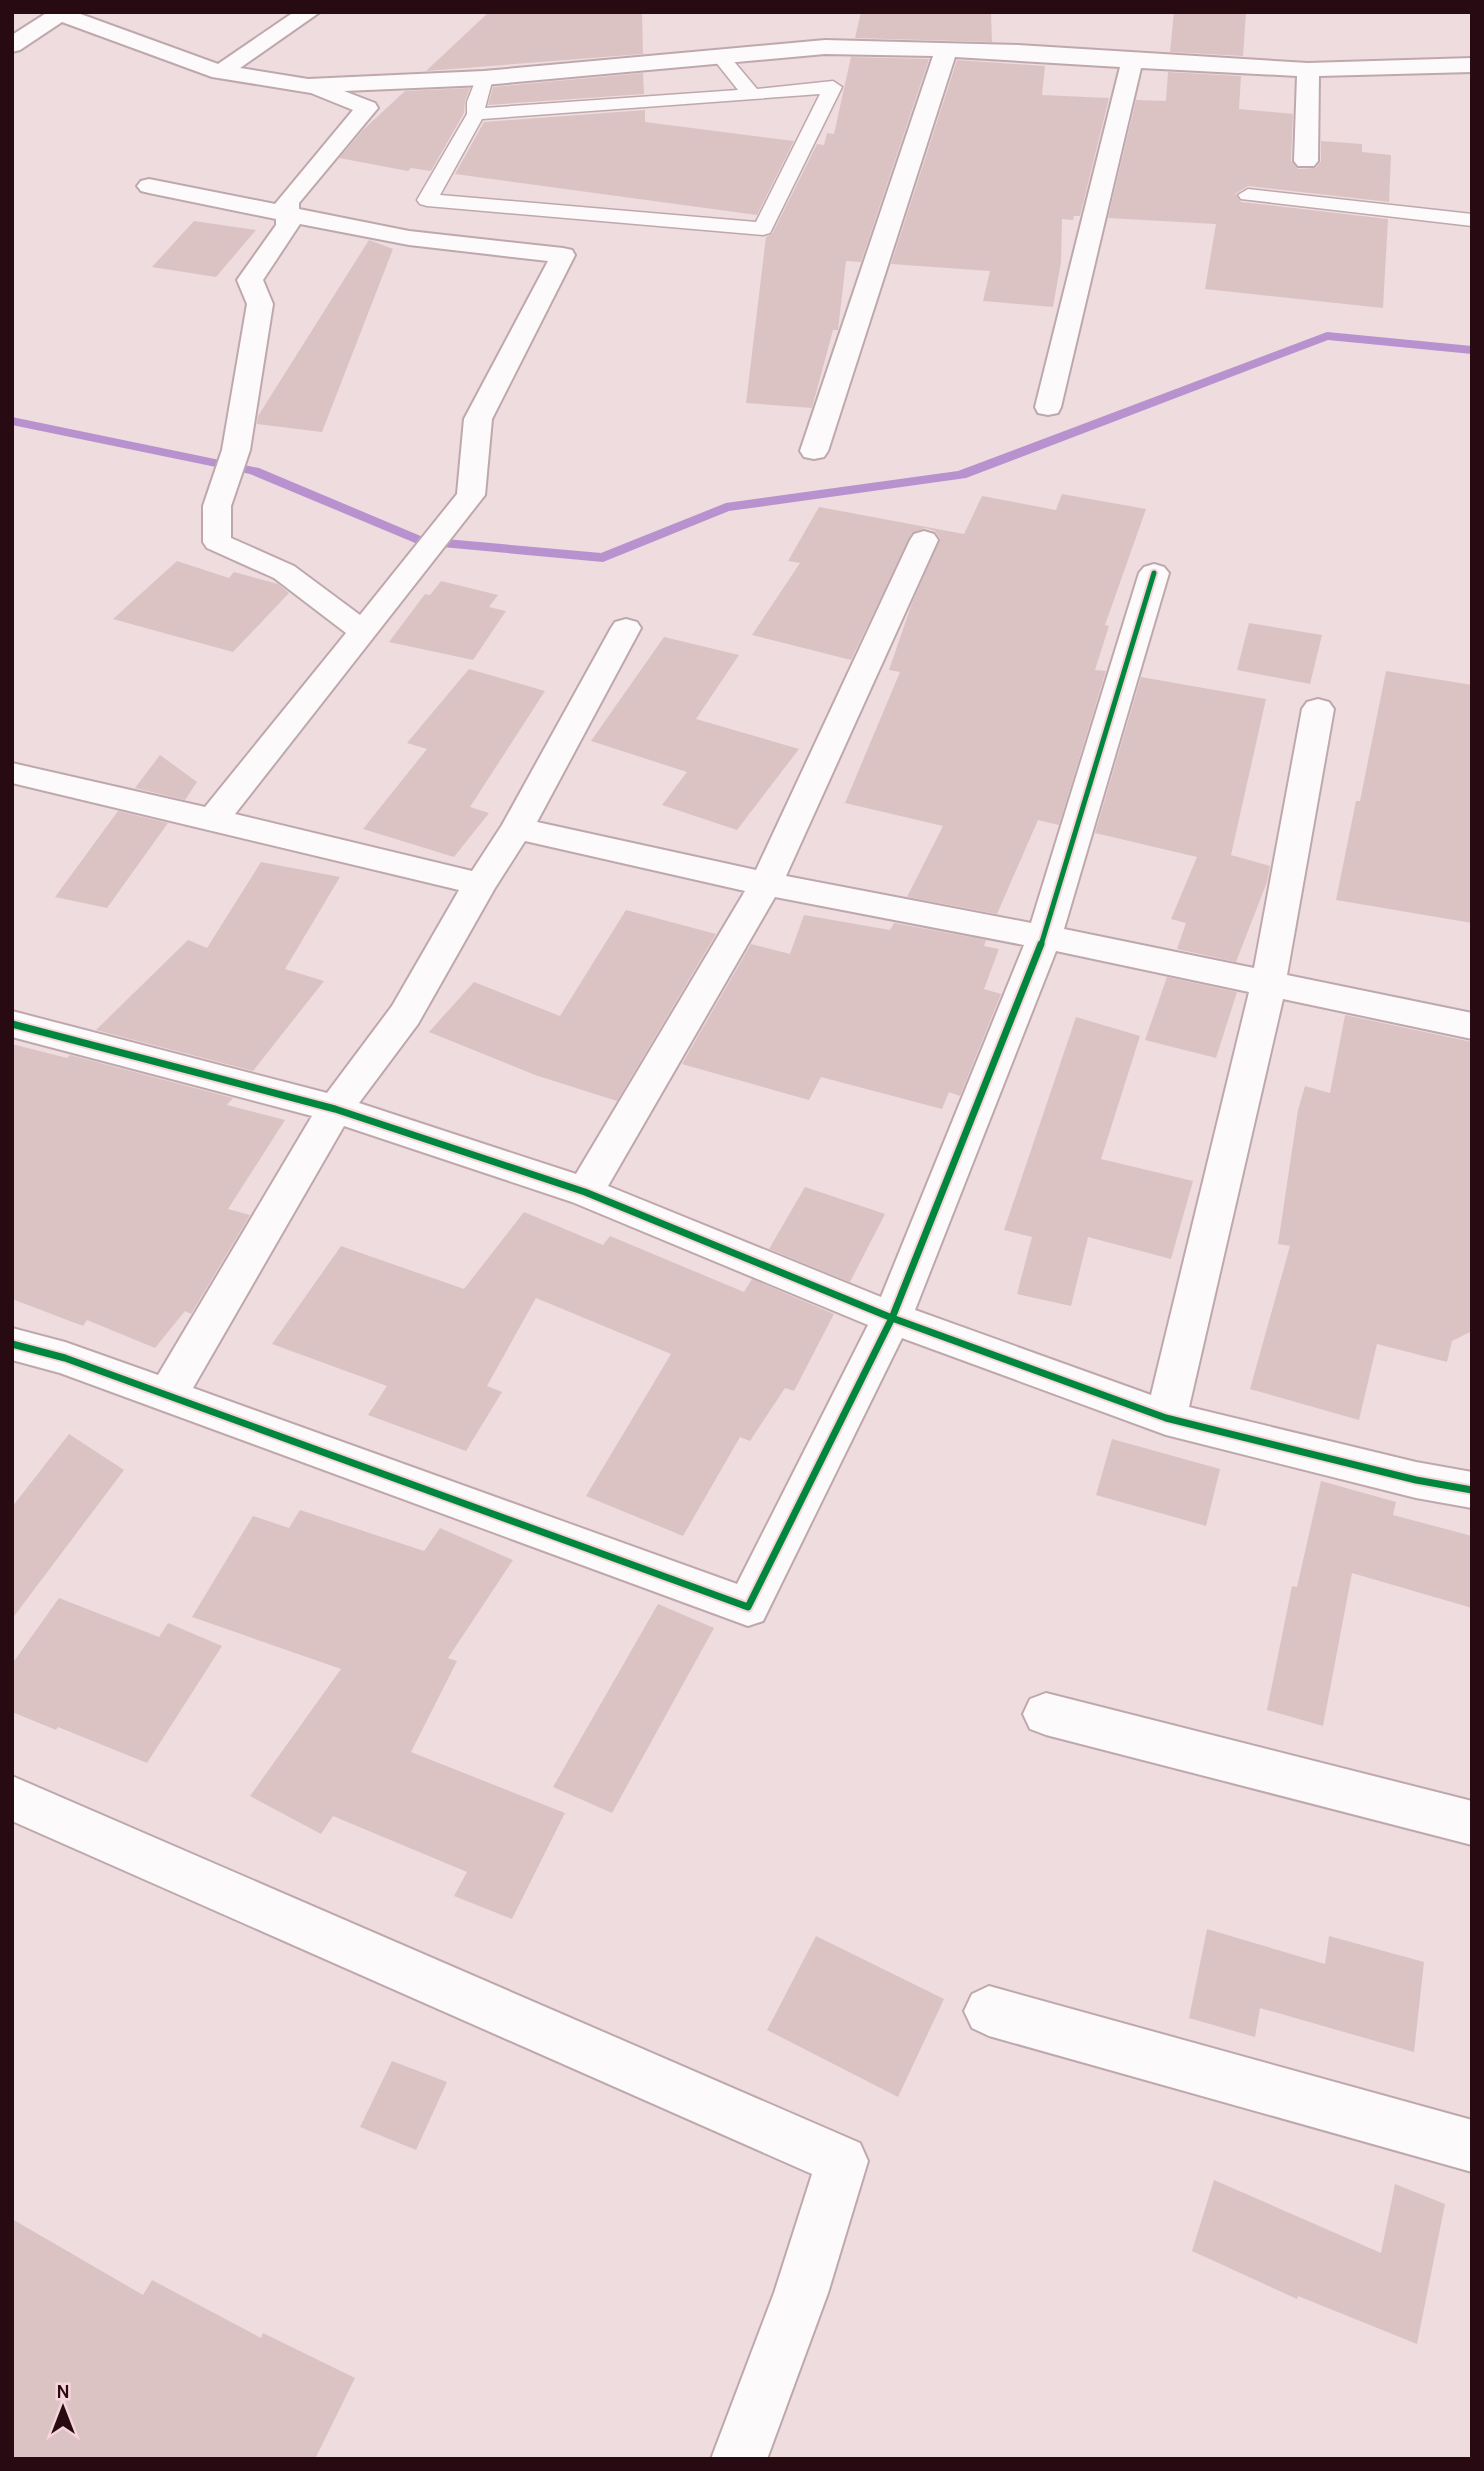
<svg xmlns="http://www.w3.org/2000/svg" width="1484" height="2471" font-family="Karla,sans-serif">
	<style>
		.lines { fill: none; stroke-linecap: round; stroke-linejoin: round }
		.stream { fill: #b792ce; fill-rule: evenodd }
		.building { fill: #dcc3c3 }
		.lane-casing { stroke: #bfa8ad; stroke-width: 3 }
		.street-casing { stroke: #bfa8ad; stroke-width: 4 }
		.lane { fill: #fcfafa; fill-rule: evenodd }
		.street { fill: #fcfafa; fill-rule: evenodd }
		.cycleway-far1-casing { stroke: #f6d4d9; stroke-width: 9 }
		.cycleway-casing { stroke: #f6d4d9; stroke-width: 11 }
		.cycleway-far1 { stroke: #00873e; stroke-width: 5 }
		.cycleway { stroke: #00873e; stroke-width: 7 }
	</style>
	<rect width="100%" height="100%" fill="#eedcdf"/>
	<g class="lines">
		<path class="stream" d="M1327 332 1472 346V354L1328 340 966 478 729 511 603 562 420 545 250 474 12 425V417L259 468 423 537 601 553 726 503 958 471Z"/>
	</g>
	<path class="building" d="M489 12H642L643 54 426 71Z
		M861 12H991L992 42 855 38Z
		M1174 12H1246L1243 56 1170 52Z
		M851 57 929 59 861 262 846 261 838 330H833L812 408 746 403 766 237 772 234 817 144 824 145 827 133 834 134Z
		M957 60 1045 66 1042 95 1109 98 1080 216H1074L1073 220 1062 219 1061 262 1053 307 983 301 990 271 891 264Z
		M1168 72 1241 76 1239 109 1293 114 1291 161 1298 169 1316 168 1321 161V141L1362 144V152L1391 155 1389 202 1248 186 1235 194 1241 202 1388 219 1383 308 1205 289 1216 224 1108 218 1136 100 1166 101Z
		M643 73 644 94 488 105 493 87Z
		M470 88 465 101 464 113 431 171 411 168 408 171 339 158 364 129 405 91Z
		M645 110V122L794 141 757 215 455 174 484 122Z
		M194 221 256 230 216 277 152 267Z
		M369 240 393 249 322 432 257 424 258 416Z
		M1062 494 1146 509 1105 625 1109 626 1095 670 1106 671 1059 825 1038 820 997 914 907 897 943 826 845 803 900 672 889 670 912 603 940 539 935 531 925 528 912 533 851 660 752 635 800 563 788 561 819 507 964 534 982 496 1056 510Z
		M177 561 229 578 234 572 278 584 289 593 233 652 113 619Z
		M441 581 498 595 489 607 506 611 473 660 389 642 425 594 430 595Z
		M1249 623 1322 635 1310 684 1237 670Z
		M664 637 739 655 696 719 799 749 737 830 662 805 687 772 591 741Z
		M469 669 545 691 470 807 489 813 454 857 363 829 427 749 407 743Z
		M1386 671 1472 685V923L1336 900 1356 801H1360Z
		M1141 677 1266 699 1231 855 1270 866 1267 882 1236 962 1177 949 1186 923 1171 919 1197 857 1095 833Z
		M160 755 197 782 185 800 135 788Z
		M118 811 168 823 107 908 55 897Z
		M261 862 340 877 285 969 324 981 253 1071 96 1030 188 940 207 948Z
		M626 910 716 934 617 1101 535 1075 429 1032 474 982 560 1016Z
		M804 915 890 930 894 923 986 940 984 946 999 949 984 989 1001 994 960 1096 949 1092 942 1109 821 1077 809 1100 682 1064 751 944 790 954Z
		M1167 977 1237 992 1216 1058 1145 1040Z
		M1345 1015 1472 1042V1331L1452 1341 1447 1362 1377 1344 1359 1420 1250 1389 1290 1246 1278 1244 1298 1110 1305 1086 1330 1093Z
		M1076 1017 1140 1036 1101 1159 1193 1181 1171 1259 1088 1237 1071 1306 1017 1294 1032 1237 1004 1230Z
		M12 1044 67 1058 70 1055 233 1098 227 1105 285 1120 228 1209 250 1215 191 1314 185 1311 155 1348 87 1320 83 1326 12 1299Z
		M805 1187 885 1214 850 1282 769 1249Z
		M524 1212 603 1245 610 1236 744 1292 752 1279 834 1314 794 1391 785 1388 750 1441 740 1437 683 1536 586 1496 671 1354 536 1298 487 1386 502 1392 466 1451 368 1415 387 1386 272 1344 341 1246 464 1289Z
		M69 1434 124 1470 12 1619V1507Z
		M1112 1439 1220 1469 1206 1526 1096 1495Z
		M1321 1481 1396 1502 1393 1515 1472 1536V1608L1352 1573 1323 1726 1267 1710 1292 1586 1297 1587Z
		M300 1510 424 1551 440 1528 513 1560 448 1658 457 1661 411 1752 565 1813 512 1919 454 1896 467 1872 333 1816 321 1834 250 1796 341 1669 192 1617 253 1516 289 1528Z
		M59 1598 159 1637 168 1623 222 1646 147 1763 58 1727 56 1730 12 1712V1664Z
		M658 1604 714 1628 612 1813 553 1787Z
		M1207 1929 1325 1964 1329 1936 1424 1962 1414 2052 1260 2008 1255 2037 1189 2018Z
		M816 1936 944 1999 898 2097 767 2030Z
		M392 2061 447 2082 416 2150 360 2127Z
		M1214 2180 1381 2253 1395 2184 1445 2204 1417 2344 1298 2296 1297 2299 1192 2251Z
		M12 2219 143 2295 152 2280 261 2338 263 2333 355 2378 315 2459H12Z"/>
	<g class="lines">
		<g class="lane-casing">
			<path id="lane" d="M720 51 726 52 757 89 833 81 842 87 770 233 763 235 427 206 420 204 417 200 467 114V102L478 74 484 73 493 78 485 108 738 90 711 56ZM820 94 756 222 440 195 482 119Z
				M1248 189 1472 214V226L1241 199 1238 195Z"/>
		</g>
		<g class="street-casing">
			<path id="street" d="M48 12H75L218 64 294 12H320L240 68 308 79 484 71 825 40 1018 45 1308 63 1472 58V72L1319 76 1318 161 1314 166H1298L1294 161 1297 76 1141 68 1061 407 1058 413 1048 415 1038 413 1035 407 1120 67 955 57 828 451 824 457 814 459 804 457 800 451 933 56 825 54 484 85 344 91 375 103 378 108 299 203V209L409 231 563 248 572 250 575 255 492 419 485 495 235 814 472 871 502 825 611 628 615 622 626 619 637 622 641 628 537 822 756 870 910 540 914 534 924 531 934 534 938 540 786 876 1031 923 1139 573 1144 567 1154 564 1164 567 1169 573 1064 929 1254 968 1302 709 1307 702 1318 699 1329 702 1334 709 1287 975 1472 1013V1039L1283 999 1189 1407 1416 1462 1472 1472V1508L1416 1498 1166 1435 902 1338 763 1621 748 1626 60 1373 12 1360V1328L65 1342 158 1375 312 1116 12 1037V1011L327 1093 392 1006 459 890 12 783V763L205 807 346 633 274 578 207 548 203 542V506L222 450 247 304 237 280 276 225V219L149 193 141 191 137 186 141 181 149 179 275 204 353 110 311 93 212 77 62 22 20 50 12 52V35ZM300 224 409 245 548 261 464 419 457 494 360 615 294 566 231 538V506L250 450 273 304 263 280ZM525 841 745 891 576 1174 359 1103 418 1024 495 888ZM775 897 1024 945 881 1297 608 1186ZM1056 951 1249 992 1151 1395 915 1310ZM344 1126 572 1202 868 1325 737 1584 193 1388Z
				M1046 1693 1472 1801V1845L1046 1735 1030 1729 1023 1714 1030 1699Z
				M12 1776 860 2143 868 2161 828 2293 767 2459H711L774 2293 812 2174 12 1821Z
				M989 1986 1472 2120V2172L989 2036 972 2028 964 2011 972 1994Z"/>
		</g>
		<use href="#lane" class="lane"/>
		<use href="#street" class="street"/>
		<g class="cycleway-far1-casing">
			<path id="cycleway-far1" d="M1041 945 1154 573"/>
		</g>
		<g class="cycleway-casing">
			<path id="cycleway" d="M12 1024 335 1109 585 1192 892 1318 1166 1418 1416 1480 1472 1490
				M12 1344 65 1358 748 1607 892 1318 1041 944"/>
		</g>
		<use href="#cycleway-far1" class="cycleway-far1"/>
		<use href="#cycleway" class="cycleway"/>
	</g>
	<rect width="1484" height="2471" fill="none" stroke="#280b12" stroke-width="28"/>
	<g transform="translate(63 2408)" stroke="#f6d4d9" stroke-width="5" paint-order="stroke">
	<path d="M0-5L12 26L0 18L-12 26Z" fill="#280b12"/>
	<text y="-10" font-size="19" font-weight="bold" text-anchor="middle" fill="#280b12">N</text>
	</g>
</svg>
